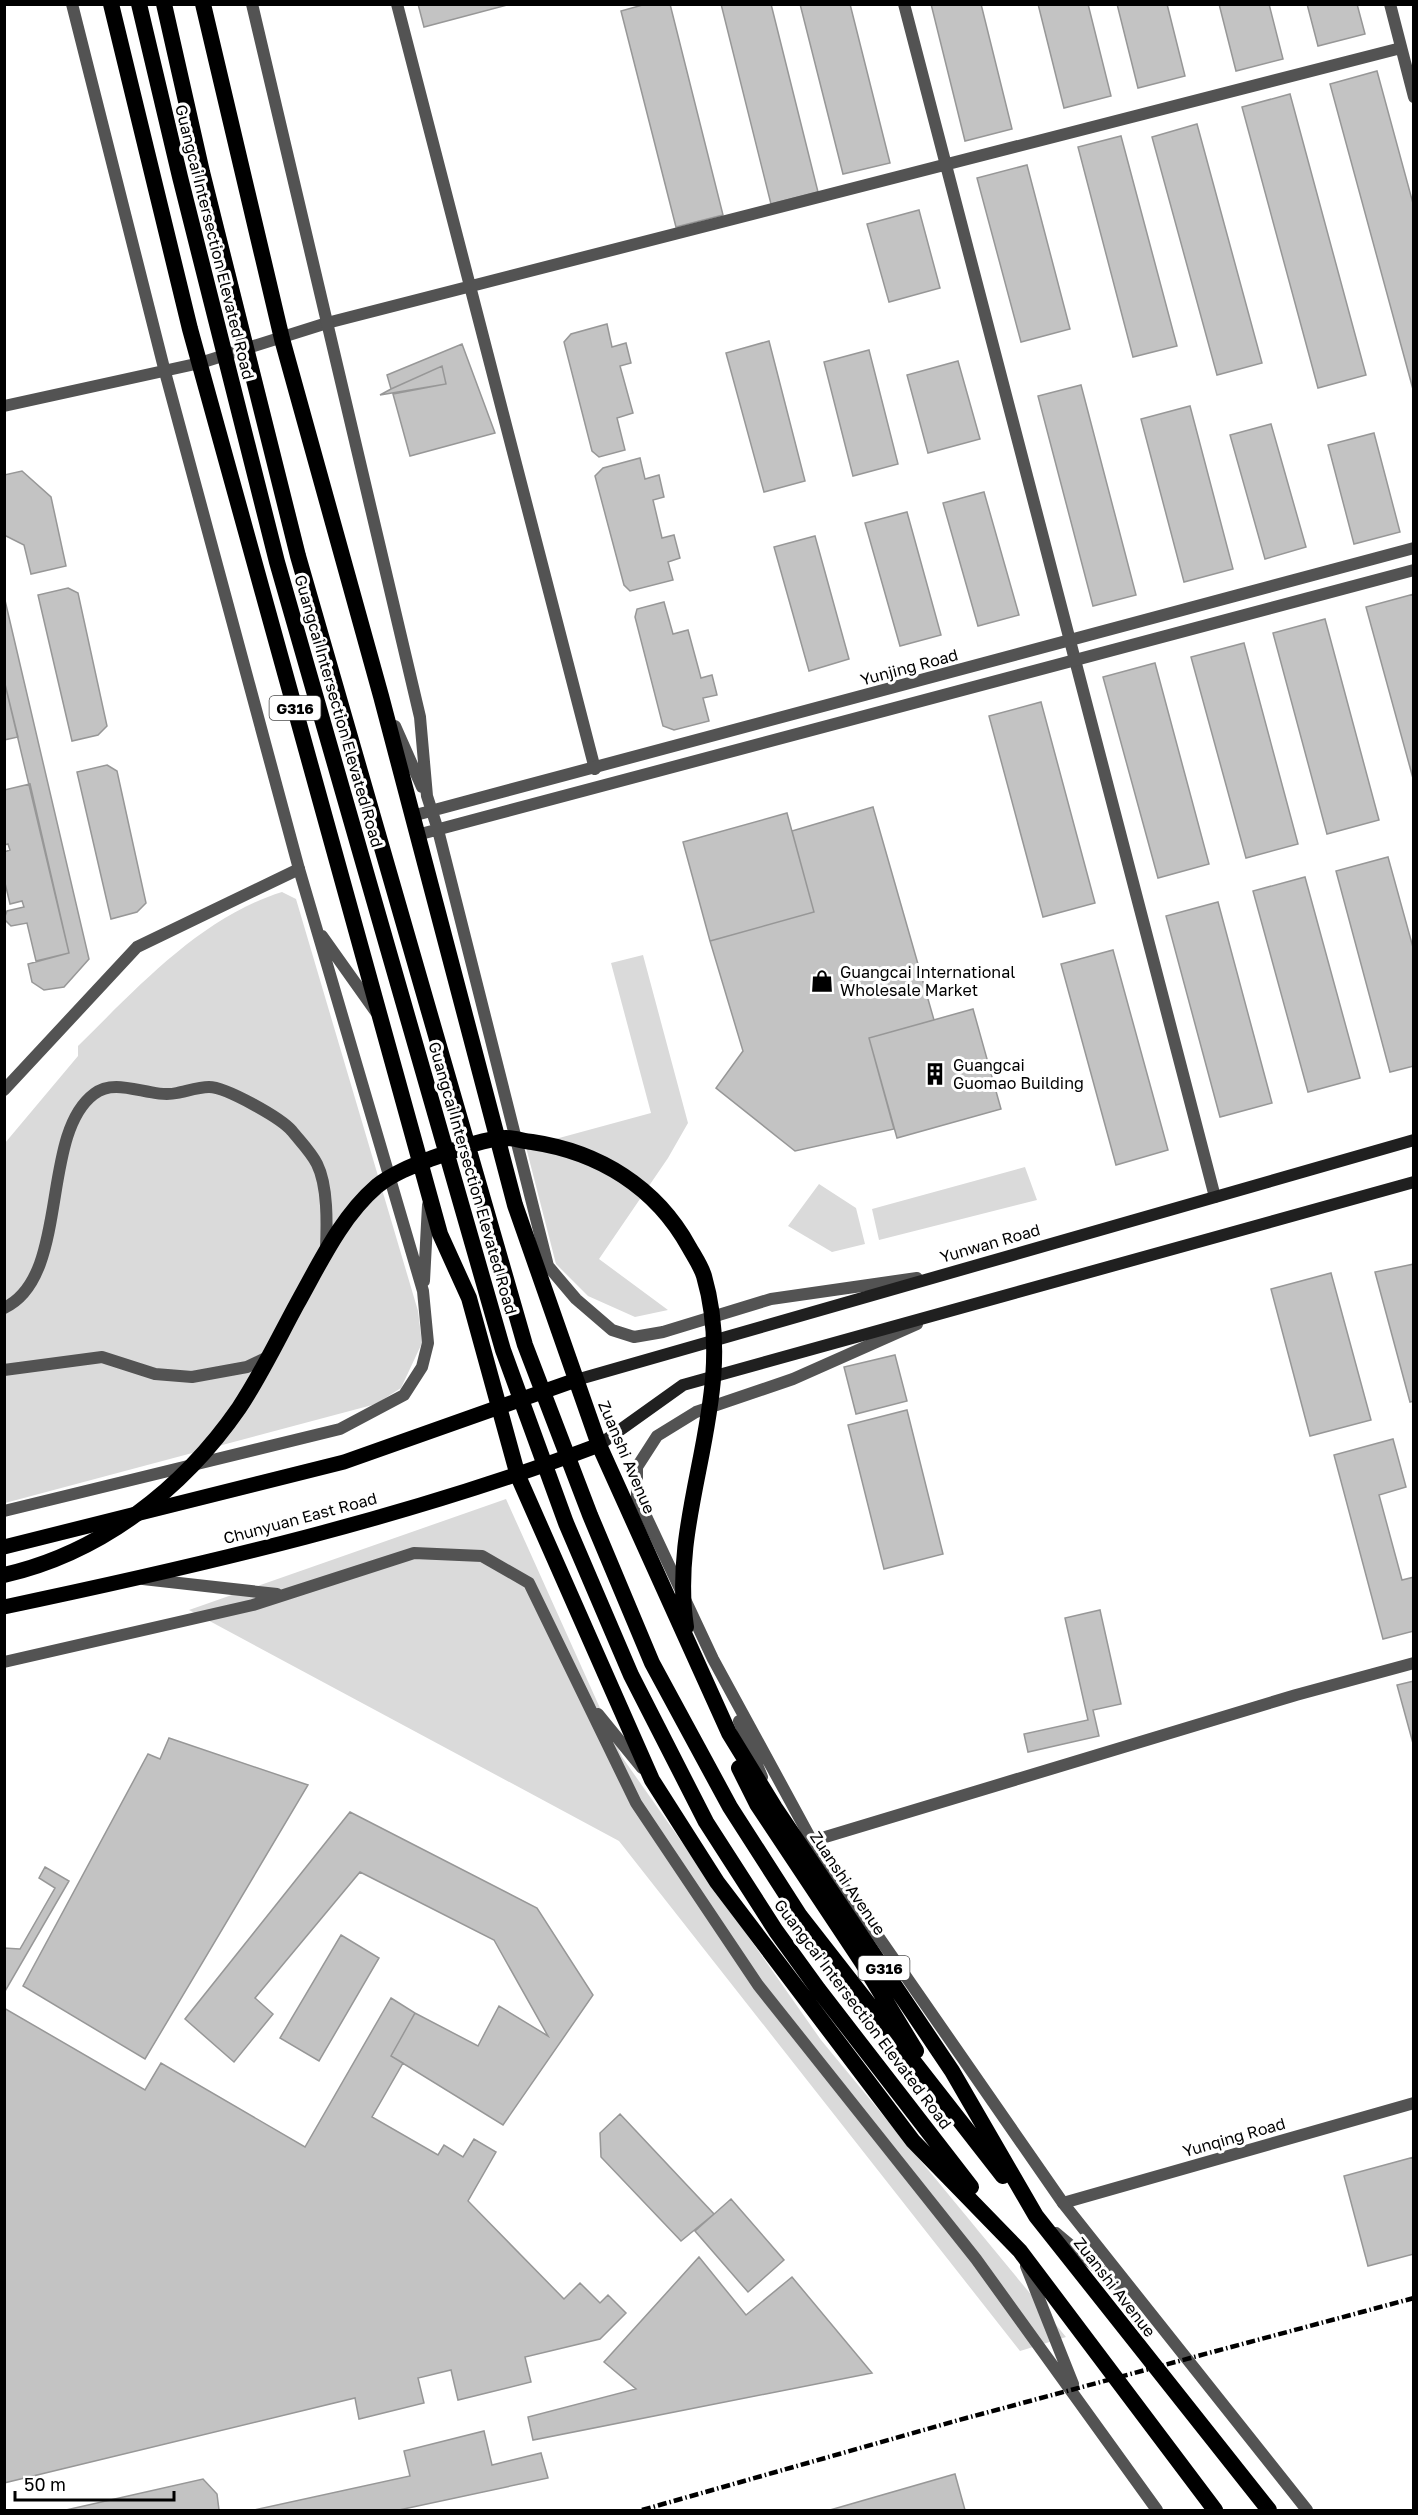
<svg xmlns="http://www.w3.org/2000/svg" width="1418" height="2515" font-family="'Golos Text',sans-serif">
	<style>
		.green { fill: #dadada }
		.building { fill: #c3c3c3; stroke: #979797; stroke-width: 1.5 }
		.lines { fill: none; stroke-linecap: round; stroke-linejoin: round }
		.pedestrian { stroke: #535353; stroke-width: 12 }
		.minor { stroke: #535353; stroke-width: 12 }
		.tertiary { stroke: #535353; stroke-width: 12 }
		.secondary { stroke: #202020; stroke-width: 12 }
		.primary { stroke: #000; stroke-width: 15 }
		.trunk { stroke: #000; stroke-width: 16 }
		.rail { stroke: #000; stroke-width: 4.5; stroke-dasharray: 9 3 1.5 3; stroke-linecap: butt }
		.labels { text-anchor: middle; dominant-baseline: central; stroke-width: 6; stroke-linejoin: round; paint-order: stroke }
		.shield { fill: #fff; stroke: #4c4c4c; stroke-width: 1.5 }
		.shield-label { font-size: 15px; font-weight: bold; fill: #000 }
		.street-label { font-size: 16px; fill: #000; stroke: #fff }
		.poi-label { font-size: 16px; fill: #000; stroke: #fff; text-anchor: start }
	</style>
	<rect width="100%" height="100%" fill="#fff"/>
	<path class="green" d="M282 892 296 899 418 1311 422 1343 401 1388 376 1404 5 1503V1143L78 1056V1046C137 988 201 917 282 892Z
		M643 955 688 1123 668 1158 599 1259 668 1310 635 1317 588 1296 556 1264 526 1147 651 1113 611 963Z
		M1025 1167 1037 1200 879 1240 872 1209Z
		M819 1184 856 1208 865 1244 832 1252 788 1226Z
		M506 1499 622 1757 821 2040 1066 2337 1020 2351 619 1841 189 1610Z"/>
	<path class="building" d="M418 4H511L424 27Z
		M646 4H670L723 215 676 227 621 11Z
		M721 4H771L818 192 771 204Z
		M800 4H850L890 163 843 174Z
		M931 4H981L1012 129 965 141Z
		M1038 4H1088L1111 96 1064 108Z
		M1117 4H1167L1185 76 1138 88Z
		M1219 4H1269L1283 59 1236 71Z
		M1307 4H1357L1365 34 1318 46Z
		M1377 71 1414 207V393L1330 84Z
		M1290 94 1366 375 1318 388 1242 107Z
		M1197 124 1262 363 1217 375 1152 137Z
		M1121 136 1177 346 1133 357 1078 147Z
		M1027 165 1070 329 1021 342 977 178Z
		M919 210 940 288 889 302 867 224Z
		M607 324 612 347 626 343 631 363 620 366 633 413 617 418 625 450 599 457 592 451 564 342 571 334Z
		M769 341 805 481 764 492 726 353Z
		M462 344 495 433 410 456 393 394 446 384 442 366 391 389 387 375Z
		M869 350 898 464 853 476 824 362Z
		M958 361 980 439 928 453 907 375Z
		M442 366 446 384 380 395 391 389Z
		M1081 385 1136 595 1093 606 1038 396Z
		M1190 406 1233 569 1184 582 1141 419Z
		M1271 424 1306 547 1265 559 1230 435Z
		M1374 433 1400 532 1354 544 1328 445Z
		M640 458 645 479 659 475 664 497 653 500 662 538 674 535 680 558 668 562 673 580 630 591 624 585 595 476 603 468Z
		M22 471 51 497 66 566 31 574 24 545 4 535V475Z
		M984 492 1019 615 978 626 943 503Z
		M907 512 941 635 900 646 865 523Z
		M815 536 849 659 809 671 774 547Z
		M68 588 78 593 107 726 98 735 72 741 38 595Z
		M1414 594V782L1366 607Z
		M4 596 89 959 64 987 44 990 32 982 28 964 69 953 4 680Z
		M664 602 673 634 688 630 701 678 712 675 717 695 703 698 709 721 674 730 663 726 635 617 637 609Z
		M1325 619 1379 820 1327 834 1273 633Z
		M1244 643 1298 844 1246 858 1191 657Z
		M1155 663 1209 864 1158 878 1103 677Z
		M4 680 18 737 4 740Z
		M1041 702 1095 903 1043 917 989 716Z
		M107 765 117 771 146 903 137 912 111 919 77 772Z
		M30 784 69 953 36 961 27 923 11 926 4 919 7 911 24 907 22 901 10 904 4 879V852L10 850 8 844 4 845V790Z
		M873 807 934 1020 869 1038 894 1129 795 1151 716 1088 743 1051 710 941 814 912 792 831Z
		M787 813 814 912 710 941 683 842Z
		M1388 857 1414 951V1066L1390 1072 1336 871Z
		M1305 877 1360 1078 1308 1092 1253 891Z
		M1218 902 1272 1103 1220 1117 1166 916Z
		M1113 950 1168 1150 1116 1165 1061 964Z
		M973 1009 1001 1109 897 1138 869 1038Z
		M1414 1264V1401L1410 1402 1375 1272Z
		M1331 1273 1371 1420 1310 1436 1271 1289Z
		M895 1355 907 1401 856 1414 844 1367Z
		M907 1410 943 1554 884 1569 848 1425Z
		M1393 1439 1406 1487 1379 1495 1402 1580 1414 1577V1631L1383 1639 1334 1455Z
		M1100 1610 1121 1704 1093 1710 1099 1736 1028 1752 1024 1734 1088 1720 1065 1618Z
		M1414 1681V1747L1397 1685Z
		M169 1738 308 1785 145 2059 23 1986 148 1754 160 1759Z
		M350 1812 537 1908 593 1995 503 2125 391 2056 415 2013 478 2046 499 2006 548 2036 494 1940 360 1872 255 1998 273 2014 234 2062 185 2019Z
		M45 1867 69 1881 4 1993V1948L20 1949 55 1888 39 1878Z
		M341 1935 379 1958 319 2061 280 2038Z
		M391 1998 415 2013 391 2056 403 2063 372 2117 438 2155 444 2145 463 2157 474 2139 496 2152 468 2201 564 2299 580 2283 600 2303 608 2295 626 2313 600 2339 525 2357 531 2382 458 2400 451 2370 418 2378 424 2403 359 2419 355 2398 4 2483V2008L145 2090 161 2063 305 2147Z
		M620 2114 714 2214 681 2241 601 2157 600 2133Z
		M1414 2157V2254L1368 2266 1344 2176Z
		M731 2199 784 2260 748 2292 695 2231Z
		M699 2257 746 2315 792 2277 872 2373 533 2440 528 2417 636 2389 604 2362Z
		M484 2431 492 2465 541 2453 548 2478 399 2510H254L410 2476 404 2451Z
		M955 2474 965 2510H830Z
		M203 2479 217 2494 219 2510H66Z"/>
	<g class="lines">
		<path class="pedestrian" d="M4 1308C71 1277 39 1135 94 1094 117 1076 150 1099 177 1093 187 1091 199 1087 209 1087 226 1087 281 1118 292 1131 300 1141 311 1152 317 1164 328 1186 327 1224 326 1249
			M4 1370 102 1357 155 1374 192 1377 247 1367 268 1357"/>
		<path class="minor" d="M397 4 595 769
			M904 4 1215 1197
			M1390 4 1414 97
			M4 406 200 363 327 323 1401 48
			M4 1090 137 947 299 869
			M812 1841 1296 1695 1414 1663
			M1063 2203 1414 2103"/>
		<path class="tertiary" d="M252 4 420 717 427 796 438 830 548 1266 576 1299 612 1330 634 1337 663 1332 771 1299 917 1278
			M395 726 422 787
			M412 816 1414 548
			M417 835 1414 570
			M322 936 376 1012
			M424 1281 428 1205
			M917 1324 793 1379 696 1412 657 1436 637 1467V1497L713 1659 812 1841 1063 2203 1307 2510
			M4 1511 340 1429 404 1395 422 1367 428 1343 423 1291 299 869 165 372 72 4
			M143 1579 277 1594
			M4 1662 253 1605 414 1553 482 1556 529 1583 636 1803 758 1985 976 2259 1157 2510
			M598 1714 642 1768
			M739 1721 762 1777
			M1056 2233 1125 2291
			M1026 2266 1073 2384"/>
		<path class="secondary" d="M576 1380 1414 1140
			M599 1445 683 1385 1414 1182"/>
		<path class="primary" d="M4 1547 344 1462 576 1380
			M4 1607C204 1565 409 1517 599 1445"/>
		<path class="trunk" d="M111 4 190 329 440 1234 469 1298 518 1476 652 1780 717 1882 913 2141 1020 2251 1215 2510
			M139 4 180 177 277 562 503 1350 566 1523 631 1675 706 1822 776 1931 818 1989 971 2187
			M164 4 202 172 298 556 525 1345 590 1515 652 1663 730 1807 800 1916 1003 2176
			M203 4 282 339 381 696 515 1205 599 1445 729 1733 775 1808 952 2071 1036 2216 1269 2510
			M4 1575C101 1553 183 1489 239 1408 261 1375 278 1339 297 1304 320 1263 341 1217 377 1186 392 1174 412 1166 430 1159 453 1151 481 1139 506 1138 514 1138 523 1141 532 1142 599 1152 656 1187 689 1247 694 1256 701 1266 704 1276 740 1400 668 1508 686 1627
			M739 1768 757 1804 862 1962 916 2051"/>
		<path class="rail" d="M642 2510 959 2420 1414 2298"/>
	</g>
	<defs>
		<g id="shop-bare" transform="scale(1.8)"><path d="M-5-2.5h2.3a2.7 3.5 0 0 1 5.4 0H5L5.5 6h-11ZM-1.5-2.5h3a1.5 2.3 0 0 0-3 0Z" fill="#000" stroke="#fff" stroke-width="2.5" paint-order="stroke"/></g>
		<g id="building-bare" transform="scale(1.8)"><path d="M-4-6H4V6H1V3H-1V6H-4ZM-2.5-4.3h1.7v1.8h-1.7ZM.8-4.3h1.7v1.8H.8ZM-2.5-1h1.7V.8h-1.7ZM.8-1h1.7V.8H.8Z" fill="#000" stroke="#fff" stroke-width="2.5" paint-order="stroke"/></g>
	</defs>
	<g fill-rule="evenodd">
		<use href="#shop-bare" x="822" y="981"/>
		<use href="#building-bare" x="935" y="1074"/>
	</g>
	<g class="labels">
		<g class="shield">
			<rect x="269.5" y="696" width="51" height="24" rx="4.5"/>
			<rect x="858.5" y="1956" width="51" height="24" rx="4.5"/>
		</g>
		<g class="shield-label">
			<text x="295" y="708">G316</text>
			<text x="884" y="1968">G316</text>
		</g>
		<g class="street-label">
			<text transform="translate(215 242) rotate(76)">Guangcai Intersection Elevated Road</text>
			<text transform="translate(909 667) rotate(-15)">Yunjing Road</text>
			<text transform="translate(339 711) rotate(74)">Guangcai Intersection Elevated Road</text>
			<text transform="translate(473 1178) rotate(74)">Guangcai Intersection Elevated Road</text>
			<text transform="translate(990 1243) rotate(-16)">Yunwan Road</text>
			<text transform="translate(627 1457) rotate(67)">Zuanshi Avenue</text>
			<text transform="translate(300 1518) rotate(-15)">Chunyuan East Road</text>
			<text transform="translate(848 1883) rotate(56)">Zuanshi Avenue</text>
			<text transform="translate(863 2014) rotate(53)">Guangcai Intersection Elevated Road</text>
			<text transform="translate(1234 2137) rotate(-16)">Yunqing Road</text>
			<text transform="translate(1115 2287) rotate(52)">Zuanshi Avenue</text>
		</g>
		<g class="poi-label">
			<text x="840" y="972">Guangcai International<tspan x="840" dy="18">Wholesale Market</tspan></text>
			<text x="953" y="1065">Guangcai<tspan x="953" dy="18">Guomao Building</tspan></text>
		</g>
	</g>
	<rect width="1418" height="2515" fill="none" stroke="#000000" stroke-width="12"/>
	<path d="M15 2491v9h159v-9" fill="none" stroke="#000000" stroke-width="3"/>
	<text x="24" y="2491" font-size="18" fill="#000000" stroke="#ffffff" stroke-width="4.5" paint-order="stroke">50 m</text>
</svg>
